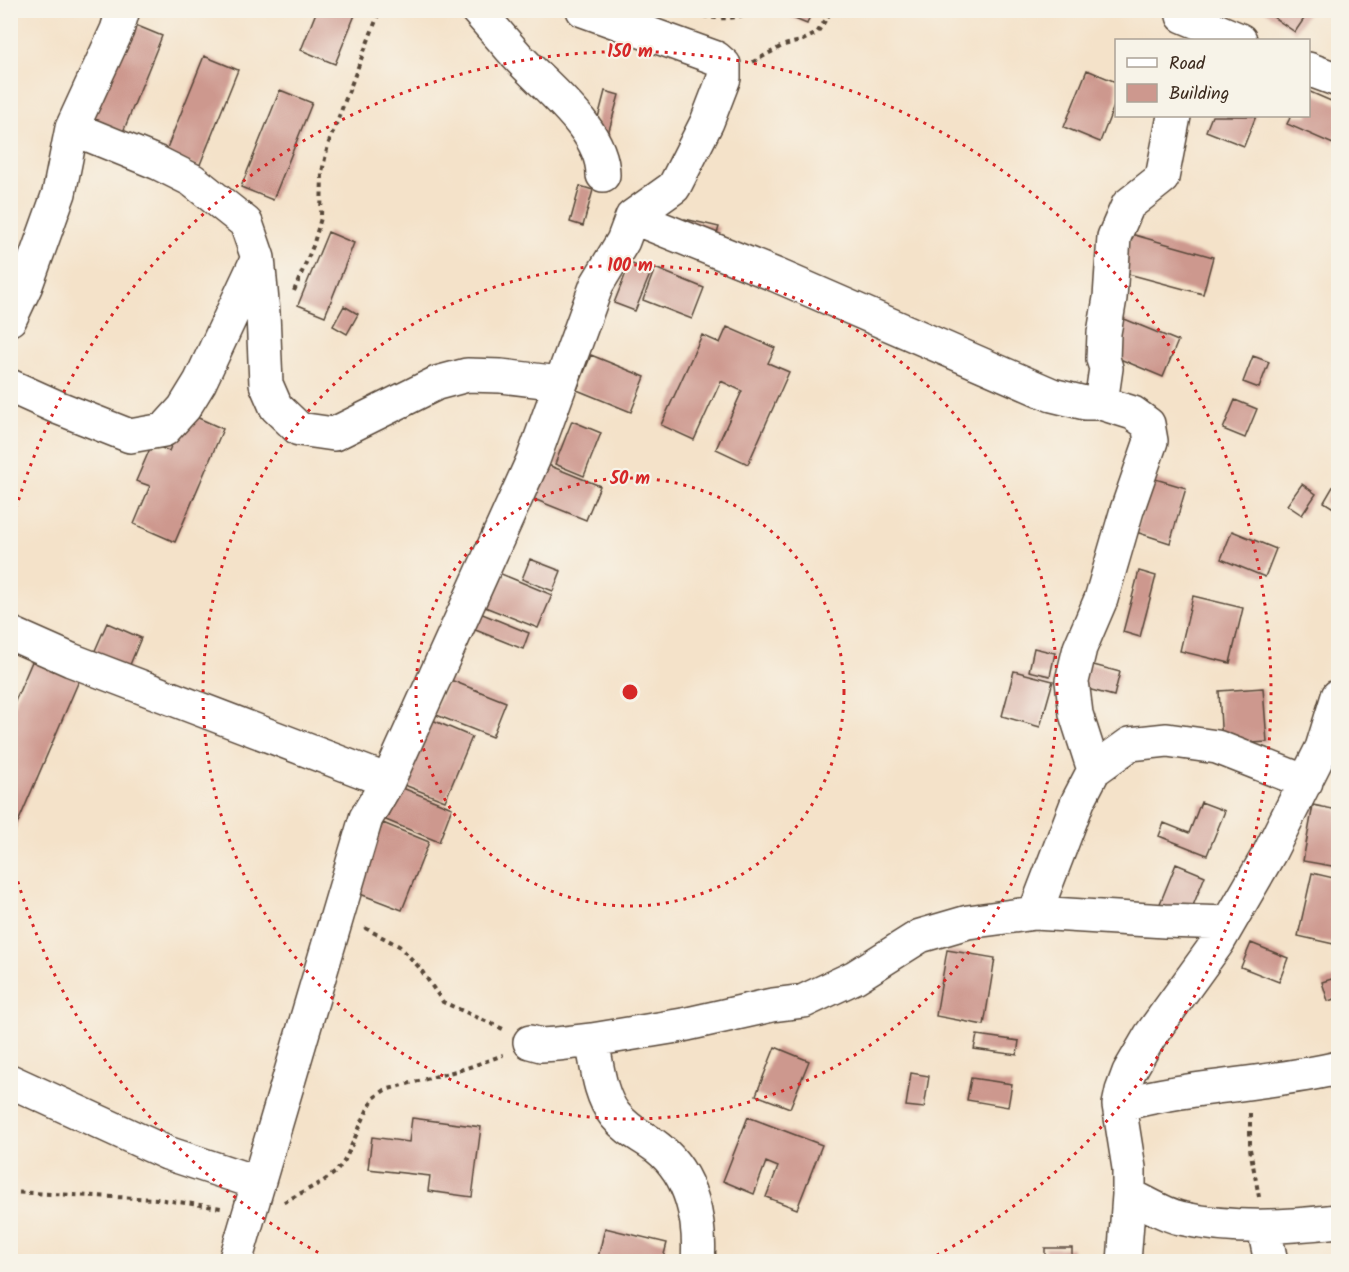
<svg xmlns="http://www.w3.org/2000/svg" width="1349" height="1272" font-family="Kalam,sans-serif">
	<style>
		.building { fill: #cd988e }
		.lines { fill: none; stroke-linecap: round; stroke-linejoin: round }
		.minor-casing { stroke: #574638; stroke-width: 36 }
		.path { stroke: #574638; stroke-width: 4; stroke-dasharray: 4.5 4.5; stroke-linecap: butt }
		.minor { stroke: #fff; stroke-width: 33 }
		.ring { fill: none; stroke: #d62828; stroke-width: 3; stroke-dasharray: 3 6 }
		.centre { fill: #d62828; stroke: #f7f3e8; stroke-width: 3 }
		.ring-label { font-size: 18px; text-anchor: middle; font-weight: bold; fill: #d62828; stroke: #f7f3e8; stroke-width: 4.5; stroke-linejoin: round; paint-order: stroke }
	</style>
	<rect width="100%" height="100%" fill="#f7f3e8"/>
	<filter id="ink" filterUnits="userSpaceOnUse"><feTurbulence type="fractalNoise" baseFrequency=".0167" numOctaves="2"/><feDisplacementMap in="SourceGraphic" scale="12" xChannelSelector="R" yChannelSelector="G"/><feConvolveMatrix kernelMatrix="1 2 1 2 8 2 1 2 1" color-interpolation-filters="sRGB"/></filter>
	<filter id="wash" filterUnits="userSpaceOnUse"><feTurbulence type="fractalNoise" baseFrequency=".008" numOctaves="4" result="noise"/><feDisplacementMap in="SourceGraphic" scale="24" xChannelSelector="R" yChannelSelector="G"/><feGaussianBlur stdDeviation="1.35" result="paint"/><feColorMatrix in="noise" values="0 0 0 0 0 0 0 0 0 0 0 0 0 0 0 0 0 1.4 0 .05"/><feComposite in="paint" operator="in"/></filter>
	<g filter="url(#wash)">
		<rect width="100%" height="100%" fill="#f4e2c9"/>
		<g id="blocks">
			<path class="building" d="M317 10H357L335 64 301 50Z
				M773 10H812L807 24Z
				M1263 10H1310L1295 32Z
				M128 22 162 36 123 132 89 118Z
				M204 56 238 70 199 167 165 153Z
				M1087 70 1116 82V101L1100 142 1064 127Z
				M280 90 312 103 273 200 241 187Z
				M605 91 619 95 606 141 593 137Z
				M1308 91 1338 104V131L1333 144 1287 124 1291 116H1308Z
				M1212 116H1256L1244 146 1206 131Z
				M580 186 593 190 583 226 570 222Z
				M685 219 719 227 715 240 682 232Z
				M328 232 354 243 325 316 298 305Z
				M1131 234 1213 257 1203 294 1121 272Z
				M630 263 651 272 635 311 614 303Z
				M655 268 704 288 692 319 643 300Z
				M344 306 358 314 347 334 333 326Z
				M1122 318 1178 341 1163 377 1108 354Z
				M727 327 775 348 768 363 789 372 748 464 716 449 742 391 721 381 694 440 661 425 702 335 720 343Z
				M591 355 645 377 631 412 577 390Z
				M1253 356 1269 362 1259 388 1243 382Z
				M1235 400 1257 409 1245 438 1223 429Z
				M185 412 223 429 175 542 134 524 150 486 136 481 152 444 169 451Z
				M572 421 601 433 584 476 555 464Z
				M543 463 600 486 586 520 529 497Z
				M1152 478 1186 488 1170 543 1136 532Z
				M1338 478V511L1324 502Z
				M1302 484 1316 494 1302 515 1287 505Z
				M1232 531 1276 549 1265 577 1221 559Z
				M530 559 561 571 553 591 522 579Z
				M494 571 552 595 538 628 480 605Z
				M1139 571 1156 576 1140 637 1123 632Z
				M1193 596 1243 608 1230 663 1180 651Z
				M480 613 529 633 523 649 473 629Z
				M107 623 141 638 125 677 90 662Z
				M1034 648 1055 653 1050 676 1029 671Z
				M34 657 81 676 10 841V713Z
				M1086 663 1120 672 1114 696 1080 687Z
				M1014 671 1053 681 1040 727 1002 716Z
				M448 679 506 702 492 737 434 714Z
				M1263 688 1267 742 1222 745 1219 691Z
				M430 719 472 737 445 801 402 784Z
				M400 787 452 808 439 842 386 820Z
				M1201 802 1225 811 1207 855 1159 836 1164 823 1189 833Z
				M1313 805 1338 810V867L1303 861Z
				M383 823 429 842 402 910 355 892Z
				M1176 864 1205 876 1188 918 1159 906Z
				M1312 873 1338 879V945L1298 936Z
				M1251 943 1288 958 1279 982 1241 967Z
				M947 950 995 958 984 1025 936 1016Z
				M1338 977V998L1328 1001 1322 982Z
				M977 1035 1019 1041 1017 1055 974 1049Z
				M775 1047 809 1061 790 1108 756 1095Z
				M911 1073 929 1076 924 1108 906 1106Z
				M971 1078 1012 1084 1008 1107 967 1100Z
				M748 1117 822 1145 797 1209 766 1197 778 1167 766 1162 754 1194 723 1181Z
				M412 1118 481 1127 472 1197 428 1191 430 1176 368 1169 372 1137 409 1142Z
				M605 1228 667 1243 662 1262H597Z
				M1045 1248H1072V1262H1045Z"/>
		</g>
	</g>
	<g filter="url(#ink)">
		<use href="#blocks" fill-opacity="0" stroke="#574638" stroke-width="1.5"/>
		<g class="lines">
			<g class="minor-casing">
				<path id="minor" d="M477 10C491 26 504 41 517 56 546 88 603 129 603 175
					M1183 16 1240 40
					M1308 69 1338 80
					M72 128 158 163 192 180 246 223 258 258 263 313 266 384 276 407 299 429 334 434 437 383 467 375 501 376 560 383
					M632 217 776 275 1052 395 1085 403H1101
					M10 319 26 285 59 193 72 128 117 30 123 10
					M10 386 59 408 130 436 164 430 184 408 200 382 257 260
					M10 633 71 660 388 781
					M1094 770 1076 714 1072 681 1080 648 1101 599 1127 510 1151 441 1148 424 1133 413 1101 403 1106 368 1103 359 1104 333 1110 298 1114 237 1128 205 1162 178 1174 116
					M1035 913 1078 801 1094 770 1130 744 1167 740 1217 747 1306 782
					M592 1040C597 1064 599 1095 615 1115 630 1133 642 1135 658 1148 692 1175 701 1221 698 1262
					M530 1042 541 1045 557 1044 592 1040 683 1025 772 1005 804 1001 855 977 920 936 968 922 1035 913 1165 921 1229 923
					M10 1081 167 1153 258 1183
					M1119 1105C1191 1085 1266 1085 1338 1068
					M1129 1195C1145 1202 1163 1214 1180 1218 1232 1230 1286 1227 1338 1221
					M1264 1228 1271 1262
					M235 1262 366 818 388 781 533 460 597 284 623 241 632 217 674 187 707 122 724 78V65L716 58 583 10
					M1124 1262 1129 1195V1168L1119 1105 1122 1091 1129 1072 1150 1036 1218 942 1270 852 1322 748 1338 696"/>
			</g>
			<path class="path" d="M696 18 698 15C718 19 735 21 754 10
				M753 62 784 45 801 41 817 33 832 10
				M294 291 313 246 321 218 322 172 328 145 380 10
				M365 928 399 946 419 967 443 1002 503 1029
				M1250 1113V1149L1259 1197
				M10 1192 157 1199 221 1208
				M284 1202 322 1182 336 1172 345 1160 369 1106 375 1097 385 1090 467 1068 503 1055"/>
			<use href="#minor" class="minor"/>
		</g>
	</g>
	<g class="ring">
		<circle cx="630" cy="692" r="214"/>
		<circle cx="630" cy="692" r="427"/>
		<path d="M334 1261A641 641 0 0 1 11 858M11 526A641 641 0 1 1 926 1261"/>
	</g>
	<circle cx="630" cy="692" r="9" class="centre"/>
	<g class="ring-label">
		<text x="630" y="57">150 m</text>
		<text x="630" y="271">100 m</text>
		<text x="630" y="484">50 m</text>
	</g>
	<rect width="1349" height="1272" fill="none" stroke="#f7f3e8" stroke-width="36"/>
	<rect x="1115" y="39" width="195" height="78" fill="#f7f3e8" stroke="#aca397" stroke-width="1.5"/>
	<rect x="1127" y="58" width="30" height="9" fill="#ffffff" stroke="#aca397" stroke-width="1.5"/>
	<text x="1169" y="69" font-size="18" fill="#3b2a1e">Road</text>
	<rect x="1127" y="84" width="30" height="18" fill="#cd988e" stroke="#aca397" stroke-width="1.5"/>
	<text x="1169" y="99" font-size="18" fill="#3b2a1e">Building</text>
</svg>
